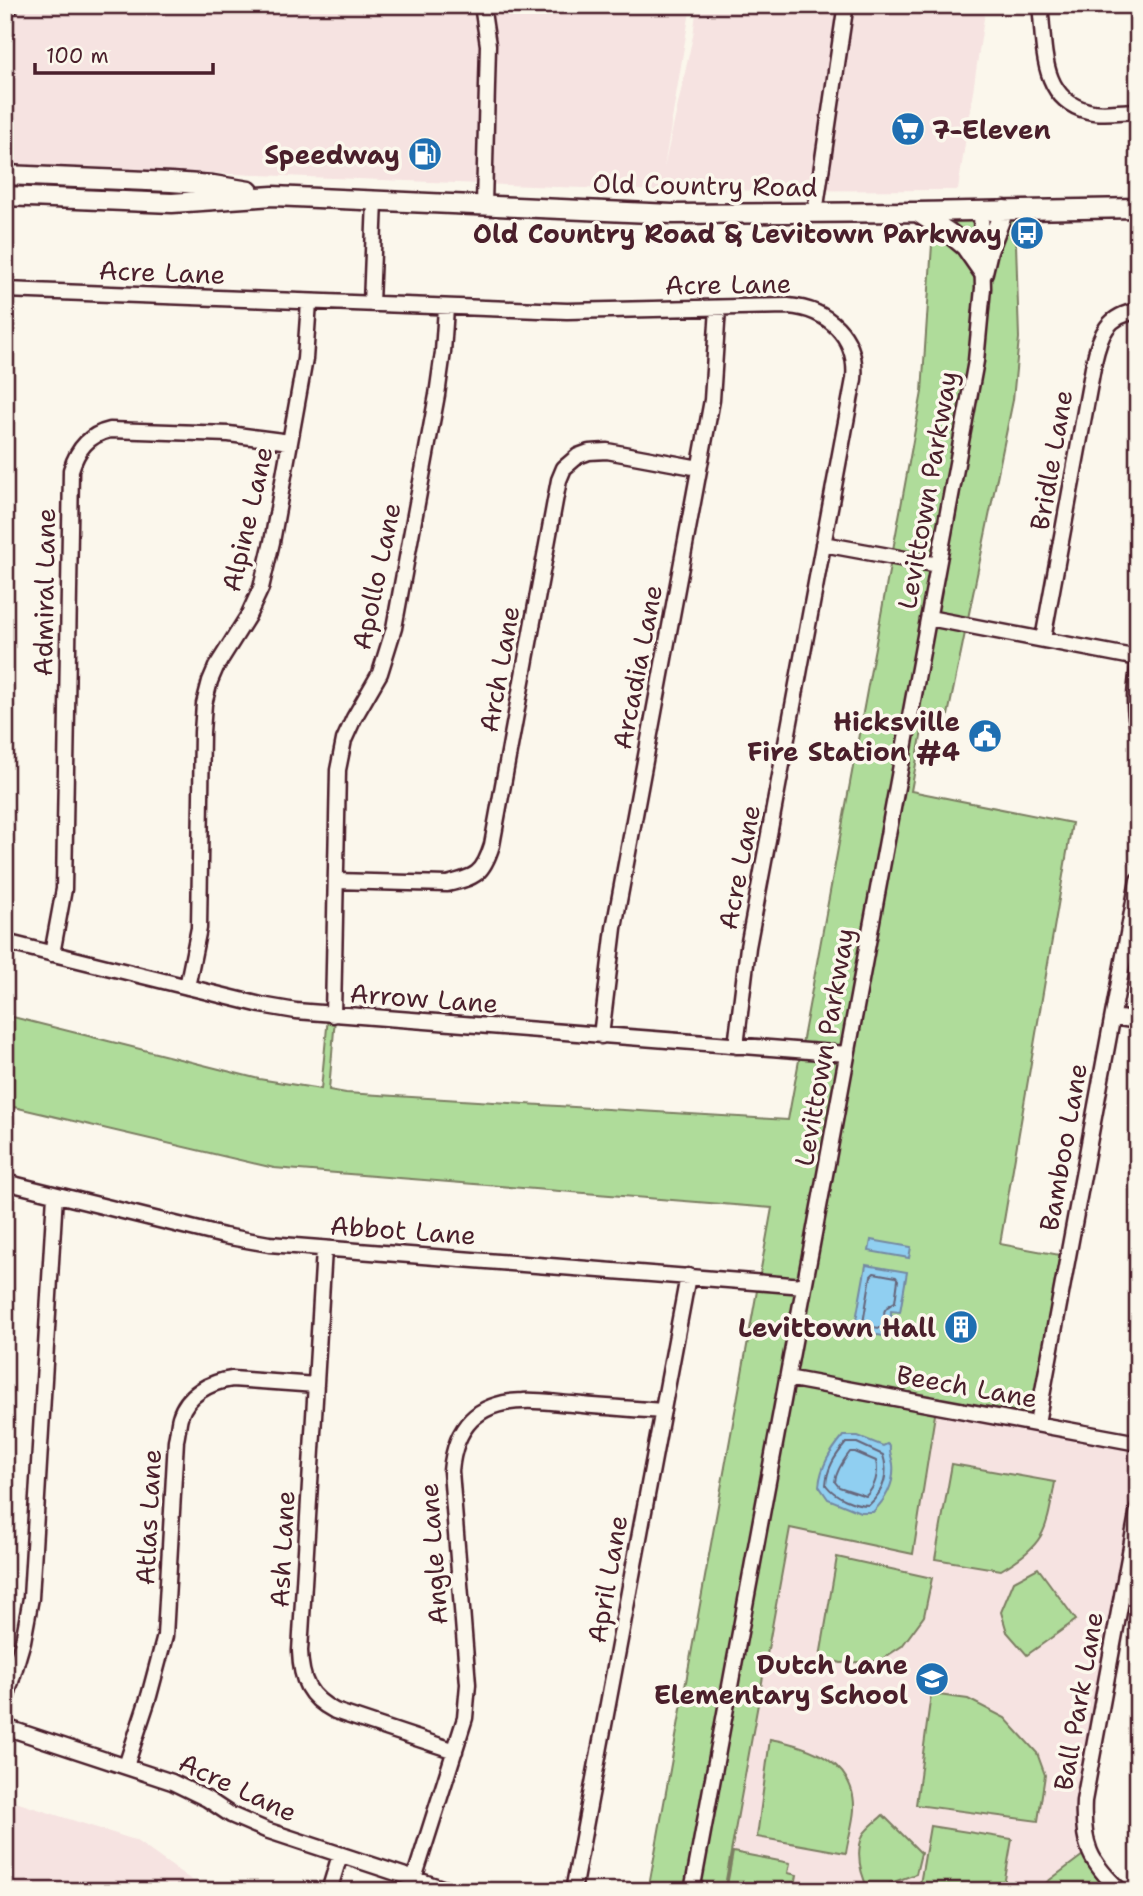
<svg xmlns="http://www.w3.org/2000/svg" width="1143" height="1896" font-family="'Shantell Sans',sans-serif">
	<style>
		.built { fill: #f6e3e1 }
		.green { fill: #afdc9a; stroke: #7c7e62; stroke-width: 2 }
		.water { fill: #90cff1; stroke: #7489a2; stroke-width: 2 }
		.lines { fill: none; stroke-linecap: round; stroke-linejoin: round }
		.shore { stroke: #66657a; stroke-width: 2 }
		.minor-casing { stroke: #4a1f2b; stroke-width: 19 }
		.major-casing { stroke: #4a1f2b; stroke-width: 23 }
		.minor { stroke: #fbf7ec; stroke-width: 14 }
		.major { stroke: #fbf7ec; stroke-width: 18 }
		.labels { text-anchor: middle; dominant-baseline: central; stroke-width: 7; stroke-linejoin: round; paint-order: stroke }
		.poi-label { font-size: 26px; font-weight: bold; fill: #4a1f2b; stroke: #fbf7ec; text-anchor: end }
		.street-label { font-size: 26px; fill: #4a1f2b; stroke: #fbf7ec }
	</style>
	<rect width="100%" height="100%" fill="#fbf7ec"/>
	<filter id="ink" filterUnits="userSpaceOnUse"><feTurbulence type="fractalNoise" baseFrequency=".0143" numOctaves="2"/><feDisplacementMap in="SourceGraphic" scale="14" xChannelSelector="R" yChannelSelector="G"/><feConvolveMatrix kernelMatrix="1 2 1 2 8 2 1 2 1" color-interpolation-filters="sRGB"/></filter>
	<g filter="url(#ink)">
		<path class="built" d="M29 5H691L664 168 693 36 697 5H986L958 190 659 191 5 165V40L10 20Z
			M936 1408 1138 1446V1497L1078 1804 1083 1855 1035 1891H724L790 1528Z
			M9 1800 135 1840 207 1891H5V1813Z"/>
		<path class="green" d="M1015 212 1019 338 1013 400 946 725 924 720 911 791 1072 823 1000 1244 1060 1255 1030 1419 936 1408 913 1554 790 1528 724 1891H648L772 1208 274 1168 5 1105V1015L259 1079 321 1089 328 1017 335 1018 329 1090 346 1093 788 1120 922 392 934 215Z
			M952 1464 1055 1482C1046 1532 1046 1543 1001 1570L935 1559Z
			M837 1557 932 1578 924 1616 902 1646 879 1661 841 1663 820 1657Z
			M1038 1568 1076 1620 1027 1655 1007 1632 1001 1612 1014 1581Z
			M931 1694 968 1699 1005 1718 1037 1753 1045 1775 1038 1821 916 1805Z
			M770 1739C809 1746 856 1762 854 1810 853 1824 848 1839 846 1853L757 1837Z
			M883 1815 921 1853 916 1874 869 1891C860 1873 855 1854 863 1835 867 1828 877 1821 883 1815Z
			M930 1826 1012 1839 1003 1891 919 1890Z
			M733 1852 790 1863 788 1873 797 1875 794 1891 758 1889 757 1891H726Z
			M1083 1855 1116 1891H1035Z"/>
		<path class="water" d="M871 1240 911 1247 909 1258 869 1251Z
			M866 1265 907 1272 900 1312 891 1311V1316L898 1317 895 1338 854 1331Z
			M843 1436H858L883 1446 887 1444 890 1446C889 1453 892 1457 893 1464 895 1483 886 1499 873 1512H860L828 1499 819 1486C821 1466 830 1452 843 1436Z"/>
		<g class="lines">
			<path class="shore" d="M874 1273 896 1277 898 1280 895 1302C882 1309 881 1313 890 1325L887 1329 865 1326 863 1323 871 1276Z
				M846 1443H857L883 1455C889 1474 884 1491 869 1505 854 1505 835 1497 826 1485 827 1468 835 1456 846 1443Z
				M850 1452H855L876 1461C879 1474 875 1487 866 1496L839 1487 835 1482C836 1471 843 1461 850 1452Z"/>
			<g class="minor-casing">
				<path id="minor" d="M482 5 488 45 484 205
					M1040 5C1045 45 1039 99 1088 111 1101 115 1124 111 1138 111
					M5 11 12 5
					M815 213 845 10
					M5 290 567 311 788 306C828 309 858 337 854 379L748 947 736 1046
					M371 304 375 200
					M823 544 938 565
					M929 618 1138 658
					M1043 639 1094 362C1100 335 1107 315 1138 311
					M1138 669C1135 689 1133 708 1138 727
					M336 881 447 884C476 877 483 874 492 845L555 501 559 480 564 468 578 456 589 452 607 451 699 468
					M5 942 261 1005 296 1011 847 1054
					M52 954 64 889 71 470C77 450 88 435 110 430L229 434 290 442
					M187 987 199 928 202 732 204 704 210 681 216 667 248 616 261 588 272 542 305 359 309 302
					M333 1015 338 770 344 740 354 718 380 673 394 628 437 395 443 352 446 308
					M1113 1017 1138 1021
					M601 1036 614 928 712 400 718 308
					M5 1182 224 1236 269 1244 804 1286
					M324 1249 300 1651C301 1680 308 1697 335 1711L455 1751
					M787 1378 1138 1443
					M1037 1423 1138 880
					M5 1702 23 1641 31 1598 55 1195
					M5 1727 172 1782 207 1799 231 1815 266 1830 451 1891
					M126 1766 149 1696 165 1636 176 1440C178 1433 178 1424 180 1417 187 1394 210 1382 232 1379L316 1385
					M414 1879 465 1718 468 1684 451 1471C455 1427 477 1402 523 1401 539 1400 556 1403 572 1404 602 1407 632 1409 663 1411
					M329 1891 340 1855
					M573 1891 688 1276
					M692 1891 976 361 983 288 981 210
					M1121 1891C1089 1862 1082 1844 1084 1801L1138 1509"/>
			</g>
			<g class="major-casing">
				<path id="major" d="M5 175 171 182 213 185 249 191
					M5 196 172 203 273 196 672 214 917 212 1138 208
					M917 212 948 232 965 246 983 272
					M983 272 988 251 1004 210"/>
			</g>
			<use href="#minor" class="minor"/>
			<use href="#major" class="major"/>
		</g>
	</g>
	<defs>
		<g id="supermarket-disc" transform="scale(1.75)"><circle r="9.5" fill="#1f6fb2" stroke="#fbf7ec"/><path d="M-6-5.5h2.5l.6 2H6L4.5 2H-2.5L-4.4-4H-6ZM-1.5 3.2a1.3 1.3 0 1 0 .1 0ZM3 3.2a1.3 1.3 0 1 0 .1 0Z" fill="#fff"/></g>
		<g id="fuel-disc" transform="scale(1.75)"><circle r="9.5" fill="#1f6fb2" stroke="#fbf7ec"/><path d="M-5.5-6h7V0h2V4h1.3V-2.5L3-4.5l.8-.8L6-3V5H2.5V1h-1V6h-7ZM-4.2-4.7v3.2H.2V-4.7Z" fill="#fff"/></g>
		<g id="bus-disc" transform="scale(1.75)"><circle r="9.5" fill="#1f6fb2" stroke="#fbf7ec"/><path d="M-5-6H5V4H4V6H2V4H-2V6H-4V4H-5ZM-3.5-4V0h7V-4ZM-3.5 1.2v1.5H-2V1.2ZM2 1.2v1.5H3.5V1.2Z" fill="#fff"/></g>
		<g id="civic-disc" transform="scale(1.75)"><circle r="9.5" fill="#1f6fb2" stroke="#fbf7ec"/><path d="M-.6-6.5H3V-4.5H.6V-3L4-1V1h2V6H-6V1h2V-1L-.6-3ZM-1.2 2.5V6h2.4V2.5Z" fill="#fff"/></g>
		<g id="building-disc" transform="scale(1.75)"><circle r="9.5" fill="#1f6fb2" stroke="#fbf7ec"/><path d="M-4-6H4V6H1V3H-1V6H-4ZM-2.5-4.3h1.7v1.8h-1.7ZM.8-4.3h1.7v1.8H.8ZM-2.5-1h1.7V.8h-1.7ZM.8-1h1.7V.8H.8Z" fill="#fff"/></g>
		<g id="school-disc" transform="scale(1.75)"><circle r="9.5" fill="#1f6fb2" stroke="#fbf7ec"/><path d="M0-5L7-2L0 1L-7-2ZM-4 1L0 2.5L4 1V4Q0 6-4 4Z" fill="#fff"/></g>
	</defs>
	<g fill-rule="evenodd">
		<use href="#supermarket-disc" x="908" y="129"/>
		<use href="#fuel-disc" x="425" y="154"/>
		<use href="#bus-disc" x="1027" y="233"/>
		<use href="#civic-disc" x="985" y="736"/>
		<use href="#building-disc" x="961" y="1327"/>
		<use href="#school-disc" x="932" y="1679"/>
	</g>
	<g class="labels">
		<g class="poi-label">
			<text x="932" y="129" text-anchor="start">7-Eleven</text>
			<text x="400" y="154">Speedway</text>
			<text x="1002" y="233">Old Country Road &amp; Levitown Parkway</text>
			<text x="960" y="721">Hicksville<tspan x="960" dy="30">Fire Station #4</tspan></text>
			<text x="936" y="1327">Levittown Hall</text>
			<text x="908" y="1664">Dutch Lane<tspan x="908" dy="30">Elementary School</tspan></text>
		</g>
		<g class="street-label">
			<text transform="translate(705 185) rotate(1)">Old Country Road</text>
			<text transform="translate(162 272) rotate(2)">Acre Lane</text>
			<text transform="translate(728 284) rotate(-1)">Acre Lane</text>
			<text transform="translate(1051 460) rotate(-80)">Bridle Lane</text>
			<text transform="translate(927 490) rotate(-80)">Levittown Parkway</text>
			<text transform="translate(247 519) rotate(-77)">Alpine Lane</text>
			<text transform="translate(376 576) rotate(-78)">Apollo Lane</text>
			<text transform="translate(44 592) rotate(-89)">Admiral Lane</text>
			<text transform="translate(637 667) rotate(-79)">Arcadia Lane</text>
			<text transform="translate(499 669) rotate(-80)">Arch Lane</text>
			<text transform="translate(739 867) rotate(-79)">Acre Lane</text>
			<text transform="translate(424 998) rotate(4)">Arrow Lane</text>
			<text transform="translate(824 1047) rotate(-80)">Levittown Parkway</text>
			<text transform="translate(1063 1147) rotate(-80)">Bamboo Lane</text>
			<text transform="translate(403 1230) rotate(4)">Abbot Lane</text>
			<text transform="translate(967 1386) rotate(10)">Beech Lane</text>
			<text transform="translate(148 1517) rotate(-87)">Atlas Lane</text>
			<text transform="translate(282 1549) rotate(-87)">Ash Lane</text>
			<text transform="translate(433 1554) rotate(-94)">Angle Lane</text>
			<text transform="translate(607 1579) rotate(-80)">April Lane</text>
			<text transform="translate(1078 1701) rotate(-80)">Ball Park Lane</text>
			<text transform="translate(238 1787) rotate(25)">Acre Lane</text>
		</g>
	</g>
	<rect width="1143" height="1896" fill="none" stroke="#fbf7ec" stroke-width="28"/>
	<rect x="14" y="14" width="1115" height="1868" fill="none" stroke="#4a1f2b" stroke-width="2.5" filter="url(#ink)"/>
	<path d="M35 63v10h178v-10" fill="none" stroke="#4a1f2b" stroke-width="3.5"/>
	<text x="46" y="63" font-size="21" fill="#4a1f2b" stroke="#fbf7ec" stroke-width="5" paint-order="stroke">100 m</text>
</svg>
